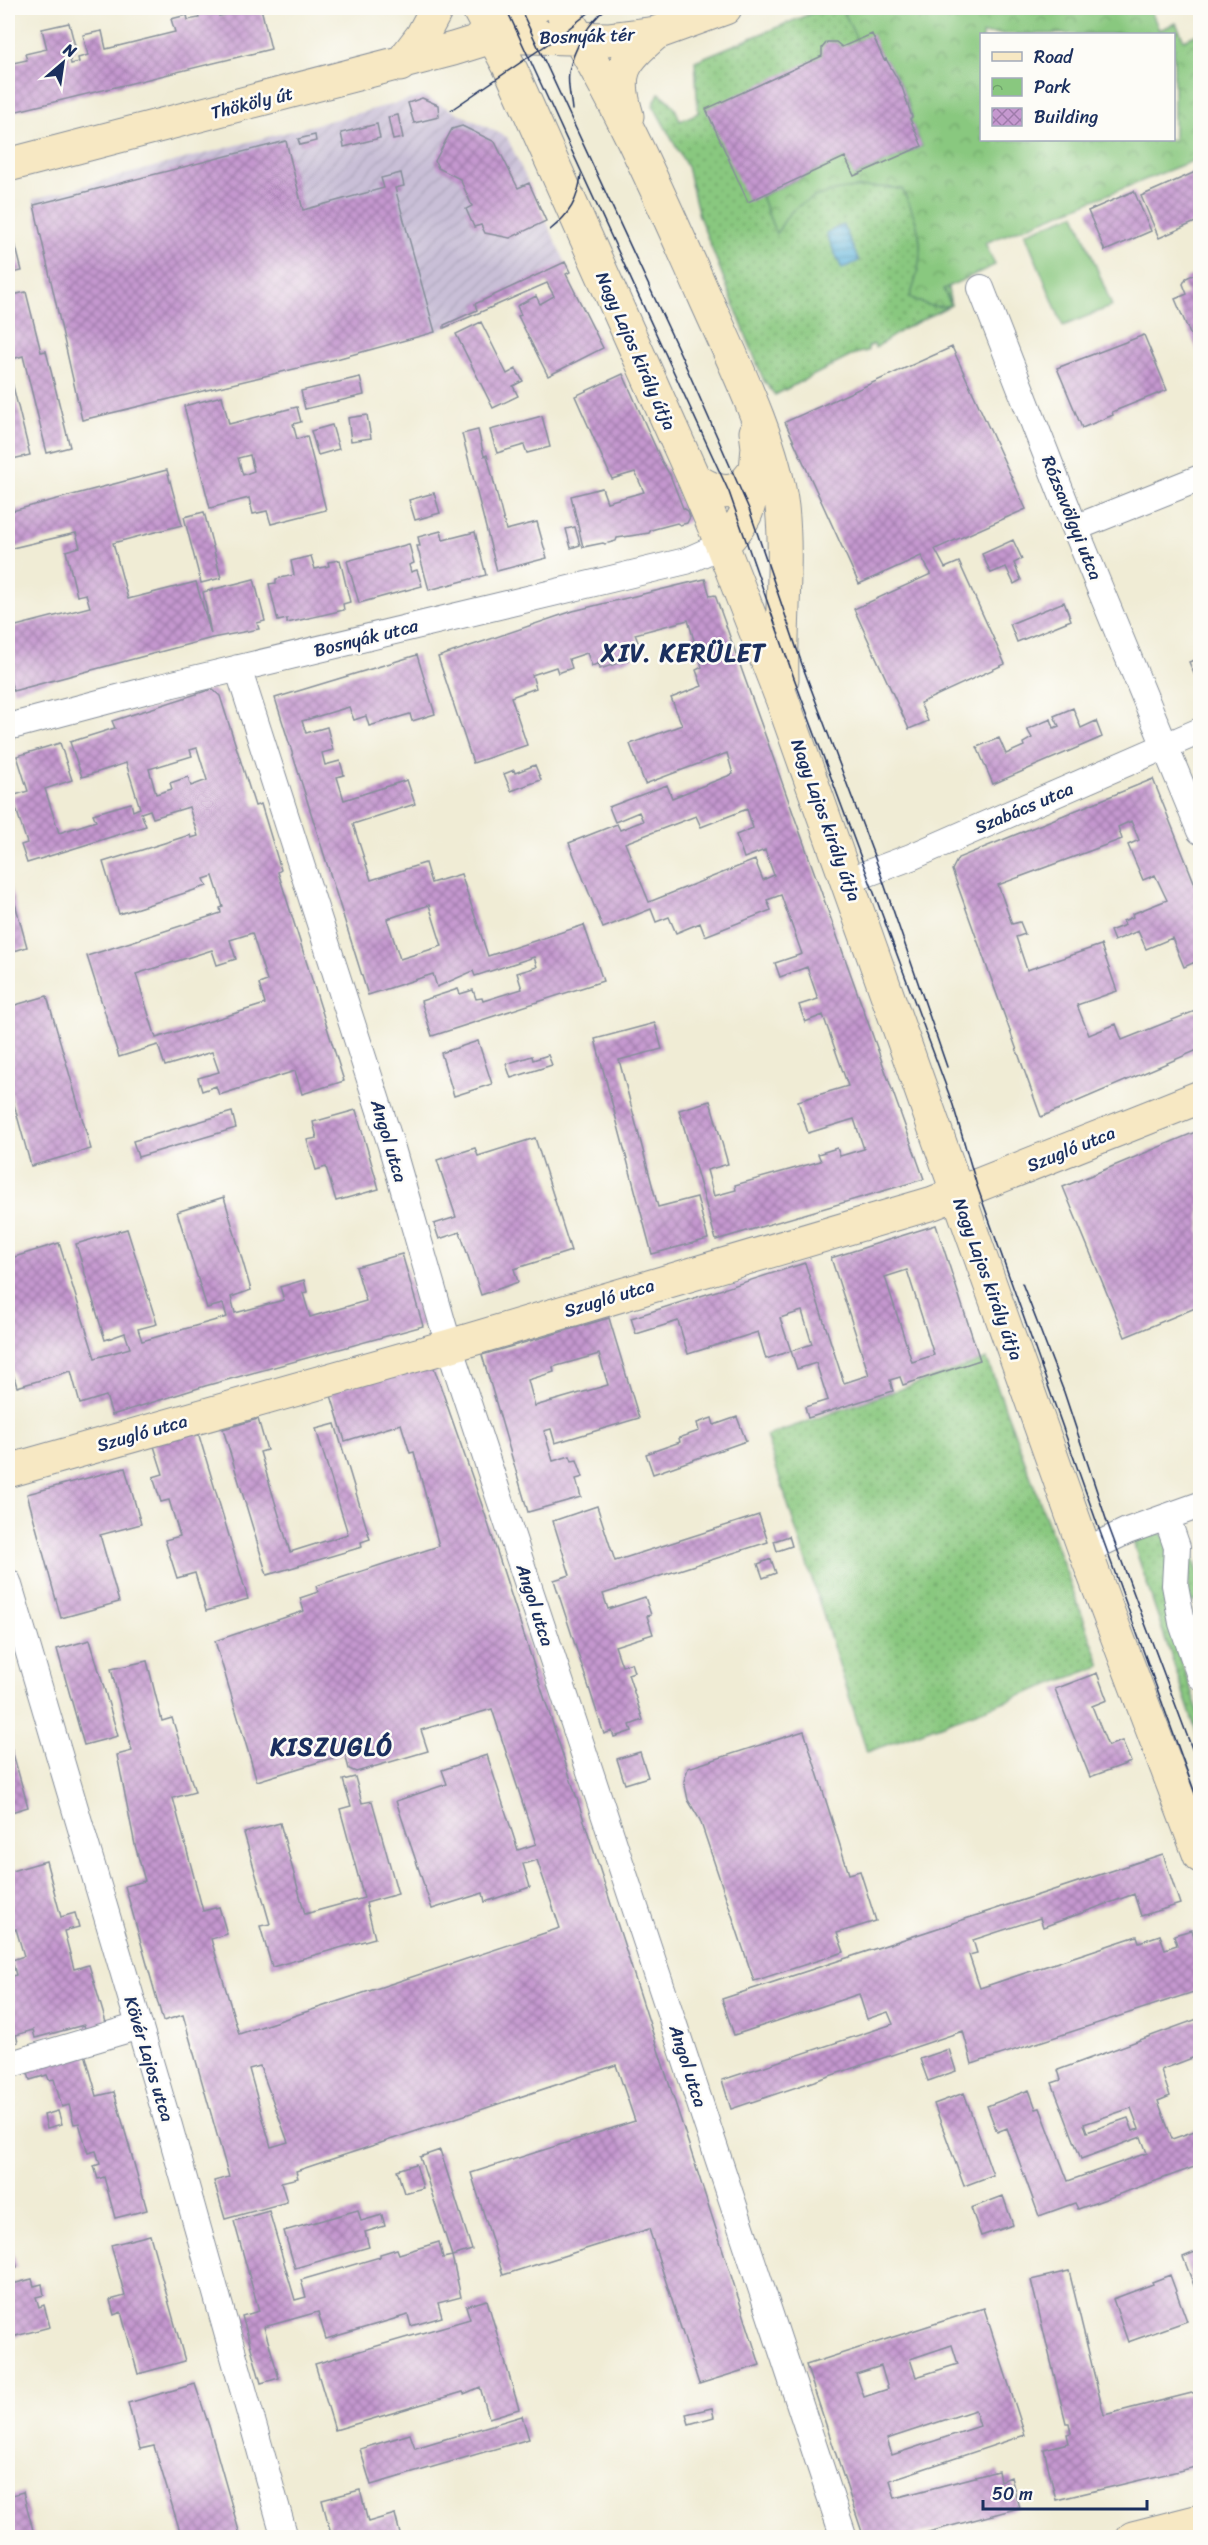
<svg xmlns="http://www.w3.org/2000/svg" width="1208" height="2545" font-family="Sriracha,sans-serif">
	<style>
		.industrial { fill: url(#industrial-furrows) }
		.grass { fill: url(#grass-dots); stroke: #527c6e; stroke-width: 1.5 }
		.park { fill: url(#park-crowns); stroke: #527c6e; stroke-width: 1.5; fill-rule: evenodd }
		.garden { fill: #89c87f; stroke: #527c6e; stroke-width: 1.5 }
		.water { fill: url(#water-rules); stroke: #3c729c; stroke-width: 1.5 }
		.building { fill: url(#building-cross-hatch); fill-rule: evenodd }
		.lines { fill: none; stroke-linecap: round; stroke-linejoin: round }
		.street-casing { stroke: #868e9a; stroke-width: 28 }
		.secondary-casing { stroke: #868e9a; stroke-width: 35 }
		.street { stroke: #fff; stroke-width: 26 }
		.secondary { stroke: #f7e8c3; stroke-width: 33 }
		.tram { stroke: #1b2f5e; stroke-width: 1.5 }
		.labels { text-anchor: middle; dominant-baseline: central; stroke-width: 5; stroke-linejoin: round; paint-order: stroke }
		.street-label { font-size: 18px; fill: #1b2f5e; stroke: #fdfcf7 }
		.district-label { font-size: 24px; font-weight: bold; letter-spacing: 1.5px; fill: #1b2f5e; stroke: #fdfcf7 }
	</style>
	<defs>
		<pattern id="industrial-furrows" width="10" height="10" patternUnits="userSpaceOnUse" patternTransform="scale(1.5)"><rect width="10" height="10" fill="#c9bfd7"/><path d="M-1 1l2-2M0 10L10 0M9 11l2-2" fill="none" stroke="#aca4bb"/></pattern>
		<pattern id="grass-dots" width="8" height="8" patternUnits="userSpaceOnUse" patternTransform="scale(1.5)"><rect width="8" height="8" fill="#89c87f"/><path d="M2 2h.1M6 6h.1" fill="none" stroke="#6fa36b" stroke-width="1.8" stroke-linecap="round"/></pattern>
		<pattern id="park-crowns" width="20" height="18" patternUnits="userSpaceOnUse" patternTransform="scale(1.5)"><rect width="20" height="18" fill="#89c87f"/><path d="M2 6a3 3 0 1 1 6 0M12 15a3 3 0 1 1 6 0" fill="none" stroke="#6fa36b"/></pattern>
		<pattern id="water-rules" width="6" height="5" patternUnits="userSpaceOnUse" patternTransform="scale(1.5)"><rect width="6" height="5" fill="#5eb4db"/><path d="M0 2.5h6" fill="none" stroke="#4d93b5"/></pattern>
		<pattern id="building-cross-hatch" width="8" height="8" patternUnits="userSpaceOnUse" patternTransform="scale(1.5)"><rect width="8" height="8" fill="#c598cf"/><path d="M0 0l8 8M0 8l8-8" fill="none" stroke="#9f7cab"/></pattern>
	</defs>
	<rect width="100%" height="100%" fill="#fdfcf7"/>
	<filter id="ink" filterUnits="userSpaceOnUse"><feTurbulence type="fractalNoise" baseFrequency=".0167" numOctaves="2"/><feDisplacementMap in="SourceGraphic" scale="12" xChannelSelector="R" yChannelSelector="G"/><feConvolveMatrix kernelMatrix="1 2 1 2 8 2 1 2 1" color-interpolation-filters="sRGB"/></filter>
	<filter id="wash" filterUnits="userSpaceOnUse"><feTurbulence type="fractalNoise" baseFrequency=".008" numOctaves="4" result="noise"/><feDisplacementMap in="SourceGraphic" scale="24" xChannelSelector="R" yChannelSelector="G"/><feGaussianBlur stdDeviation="1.35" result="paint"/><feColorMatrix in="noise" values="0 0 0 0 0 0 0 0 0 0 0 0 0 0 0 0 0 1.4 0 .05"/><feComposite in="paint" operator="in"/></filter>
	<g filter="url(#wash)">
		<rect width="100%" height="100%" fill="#f0ecd5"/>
		<path class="industrial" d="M423 96 507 137 570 272 435 332 340 358 82 420 33 199Z"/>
		<path class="grass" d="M824 8H842L922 146 951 305 902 330 875 348 874 344 868 347V351L855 354 775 395 764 381 699 216 687 167 653 105 659 93C670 100 676 107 680 121L698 113 695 61Z
			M987 1359 1101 1666 867 1752 766 1436Z
			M1161 1533 1169 1539 1166 1605 1174 1641 1200 1716V1743L1133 1542Z
			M1187 1536 1200 1579V1604L1198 1599 1187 1605 1189 1572 1183 1537Z"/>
		<path class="park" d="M842 8H1150L1159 30 1176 23 1184 40 1200 33V158L985 243 995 265 943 289 951 305C934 309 924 305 910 297 926 254 923 229 902 189 868 184 820 187 792 211 786 216 781 227 776 234L761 196 845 157 855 176 922 146 910 119 912 117C907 95 898 78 886 60H884L857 40ZM982 34H1174V140H982Z"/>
		<path class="garden" d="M1075 214 1112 306 1063 326 1025 233Z"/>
		<path class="water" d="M843 225 859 261 842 269 826 233Z"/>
		<g id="blocks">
			<path class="building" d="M196 8H217L219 16 233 13 232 8H261L271 49 13 112 14 118 8 120V64L27 60 25 54 47 49 42 29 69 23 76 50 68 51 71 64 79 62 78 58 88 55 83 35 102 31 106 49 175 32 171 19 187 15 188 20 199 18Z
				M872 34 884 60 886 59 902 87 912 117 910 119 922 146 854 176 845 157 748 202 706 109 822 56V48L827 42H836L842 47Z
				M422 98 438 105 439 117 414 123 408 103Z
				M398 115 403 138 393 140 388 117Z
				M377 124 380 138 344 147 341 133Z
				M462 126 495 142 518 188 529 183 546 221 510 238 485 233 481 225 474 227 466 209 472 206 460 179 438 168 435 161 452 129Z
				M315 135 316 141 300 145 298 139Z
				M286 141 303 210 384 188 381 178 401 173 404 186 395 188 435 332 340 358 82 420 34 205Z
				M1200 170V220L1159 238 1141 196Z
				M1134 191 1151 231 1105 251 1088 211Z
				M8 223H10L22 271 11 273 13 282 8 284Z
				M565 262 570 272 566 274 603 348 548 376 518 316 521 315 517 306 536 296 540 304 554 296 547 283 444 328V325L477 310 475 304Z
				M1200 272V357L1175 299 1187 294 1183 284 1186 278Z
				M26 292 41 352 46 351 70 447 47 453 23 356 12 359 8 341V296Z
				M481 322 507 374 516 369 523 381 513 386 518 396 493 408 456 334Z
				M1144 335 1167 390 1112 412 1113 415 1082 428 1057 368Z
				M952 347 1026 509 935 549 945 568 959 562 1005 664 920 703 928 721 909 729 854 609 931 574 921 556 859 584 785 422Z
				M8 366 30 455 8 460Z
				M623 374 662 462 670 475 683 508 688 511 690 517 687 523 680 525 677 523 651 530 649 533 617 538 616 541 605 544 603 543 583 547 571 496 602 488 607 502 644 492 635 472 612 479 575 396Z
				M360 377 364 395 305 409 301 391Z
				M222 396 229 424 297 407 301 422 293 424 297 439 307 436 326 510 271 524 267 511 253 514 249 498 210 508 184 406ZM250 455 254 471 243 475 238 458Z
				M367 415 371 438 351 441 348 418Z
				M542 416 550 447 527 453 524 445 497 453 490 430Z
				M332 425 339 449 318 455 311 431Z
				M478 430 484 456 487 455 506 530 537 522 547 558 497 571 462 434Z
				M167 470 182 525 113 543 128 599 196 582 211 634 203 592 254 579 265 621 257 623 259 629 212 638 13 691 8 671V628L90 607 86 594 77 596 66 551 80 547 76 533 8 549V512Z
				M434 493 440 513 415 520 409 500Z
				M204 512 221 578 201 583 184 517Z
				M575 527 580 545 571 548 566 529Z
				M441 531 443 540 475 532 486 575 429 590 417 546H420L418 537Z
				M1013 540 1022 559 1014 563 1021 580 1014 584 1006 567 991 573 982 554Z
				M409 544 414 563 409 565 411 572 417 570 422 586 359 603 347 561Z
				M311 556 315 569 329 566 328 562 340 560 350 602 343 604 344 610 287 623V619L278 621 269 584 276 583V579L294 575 291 561Z
				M705 579 710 596 715 595 924 1179 716 1240 679 1110 710 1101 728 1164 707 1170 714 1196 736 1190 735 1185 821 1161 818 1154 837 1148 840 1156 864 1149 854 1119 808 1133 798 1101 848 1086 823 1015 805 1022 799 1005 818 999 807 967 780 977 775 963 802 954 781 895 767 900 771 910 705 936 700 923 676 933 669 917 656 922 651 909 603 928 569 843 617 824 620 830 643 821 639 812 615 822 609 807 667 785 672 798 733 774 727 753 645 784 630 744 682 725 671 698 702 686 696 670 702 667 688 620 635 634 641 650 631 654 633 658 600 669 599 663 592 666 587 653 569 659 572 668 558 673 556 667 532 675 536 688 511 697 527 745 473 763 438 657 573 611ZM747 809 753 828 736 835 744 858 765 850 774 875 763 880 755 860 649 902 625 843 696 816 701 827Z
				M1064 602 1071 620 1017 642 1010 624Z
				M417 655 435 714 412 721 410 714 369 726 366 716 354 720 349 707 302 721 306 733 327 727 333 750 322 753 325 765 340 761 344 775 337 777 344 800 407 780 415 804 353 824 371 880 425 863 431 883 461 874 488 956 584 925 603 981 432 1036 421 1001 458 989 460 994 473 990 476 999 482 998 483 1001 522 989 517 973 537 967 534 957 475 976 473 971 437 987 433 974 368 995 275 698ZM429 905 442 946 400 959 387 919Z
				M1200 658V688L1189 662Z
				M212 689 220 696 255 806 261 804 281 870 278 872 344 1081 302 1094 295 1071 219 1095 216 1086 202 1091 198 1078 219 1072 212 1052 165 1066 158 1045 119 1057 87 956 221 913 220 908 223 907 213 876 204 879 207 886 119 914 103 862 190 835 191 838 198 836 189 807 153 818 150 810 141 813 146 826 27 863 21 845 27 843 12 796 28 791 17 756 60 743 72 780 45 789 59 833 96 821 93 814 131 803 133 811 140 808 126 763 82 777 70 742 115 728 112 721ZM197 748 207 780 191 786 188 777 170 783 172 789 156 794 149 769 192 756 190 750ZM252 933 267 981 259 984 265 1004 156 1038 136 974 212 950 217 965 236 959 230 940Z
				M1073 708 1081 728 1096 721 1102 737 993 784 977 747 999 738 1006 754 1024 746 1023 743 1032 738 1027 729 1051 719 1054 728 1059 726 1054 716Z
				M535 765 541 780 511 791 504 774 514 770 515 773Z
				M1153 779 1200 897V974L1195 962 1184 967 1172 938 1146 949 1138 931 1114 941 1110 931 1125 925 1123 921 1133 917 1132 914 1167 900 1155 875 1143 880 1128 845 1139 840 1131 821 1118 827 1122 839 998 885 1012 924 1020 922 1025 934 1016 937 1027 970 1101 945 1117 991 1077 1005 1089 1035 1116 1024 1122 1040 1200 1009V1049L1041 1117 952 870 958 858Z
				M11 889 27 947 8 953V890Z
				M47 996 91 1149 31 1166 8 1083V1007Z
				M655 1023 662 1049 619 1060 658 1207 697 1197 708 1239 652 1254 595 1039Z
				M478 1041 492 1084 454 1096 441 1053Z
				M548 1055 552 1065 511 1078 506 1064 532 1056 533 1060Z
				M356 1110 379 1189 336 1201 326 1167 316 1170 307 1140 317 1138 313 1122Z
				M232 1112 236 1128 138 1157 133 1141Z
				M1200 1130V1306L1125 1337 1063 1187Z
				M535 1138 571 1251 514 1269 518 1282 481 1295 460 1232 439 1239 434 1224 456 1217 437 1160 475 1148 478 1156Z
				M224 1197 251 1290 231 1297 235 1313 284 1300 280 1287 304 1280 307 1292 303 1293 310 1317 366 1301 356 1267 402 1254 423 1326 205 1386 112 1415 106 1396 80 1404 71 1371 17 1387 8 1357V1259L59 1243 95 1358 130 1348 125 1333 105 1340 76 1244 127 1229 157 1324 138 1329 142 1341 227 1317 223 1304 207 1308 177 1212Z
				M936 1225 980 1360 903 1385 900 1377 890 1380 893 1391 808 1418 805 1407 828 1400 816 1363 797 1369 791 1351 812 1344 802 1311 780 1318 791 1351 766 1359 758 1332 688 1354 678 1321 636 1334 631 1318 805 1263 844 1383 869 1375 831 1258ZM907 1270 934 1355 912 1362 885 1277Z
				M609 1318 639 1418 555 1443 551 1429 544 1431 553 1461 570 1456 572 1461 577 1460 583 1477 576 1479 581 1497 528 1512 482 1355ZM599 1354 608 1385 535 1406 528 1380 554 1372 553 1367Z
				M432 1362 483 1508 760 2365 699 2384 649 2229 503 2275 471 2173 635 2121 616 2065 296 2171 298 2178 281 2182 287 2202 225 2219 214 2181 229 2177 183 2015 163 2021 125 1886 145 1881 135 1845 117 1755 132 1751 111 1669 147 1661 162 1721 172 1718 195 1792 173 1798 203 1911 219 1907 227 1934 211 1939 239 2034 560 1928 537 1860 523 1864 530 1887 485 1902 483 1893 432 1909 396 1801 447 1784 442 1770 487 1755 518 1850 536 1844 492 1709 421 1730 428 1751 356 1772 349 1769 345 1754 257 1781 215 1641 304 1611 300 1598 318 1592 316 1586 439 1546 414 1452 410 1453 401 1424 345 1441 330 1392ZM260 2066 288 2142 271 2147 249 2069Z
				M737 1417 746 1441 653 1474 646 1454 680 1442 679 1438 699 1431 697 1423 712 1418 714 1425Z
				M258 1419 267 1450 260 1452 290 1552 348 1534 316 1429 335 1424 370 1539 361 1542 362 1547 267 1575 223 1429Z
				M197 1429 248 1599 206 1611 195 1573 177 1578 165 1540 180 1536 169 1500 161 1502 153 1477 163 1474 153 1443Z
				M125 1468 141 1524 100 1535 119 1602 61 1618 27 1494Z
				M597 1506 615 1561 759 1515 768 1542 603 1594 608 1609 645 1597 651 1615 647 1616 653 1634 615 1646 622 1666 631 1663 634 1672 628 1674 643 1720 630 1725 632 1731 614 1737 612 1731 604 1734 554 1580 570 1575 553 1521Z
				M789 1536 792 1546 777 1551 774 1541Z
				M771 1559 776 1573 763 1578 758 1564Z
				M90 1640 118 1736 84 1745 57 1649Z
				M1097 1673 1107 1700 1092 1706 1108 1746 1122 1741 1131 1762 1090 1777 1055 1689Z
				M804 1731 849 1874 860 1871 876 1921 837 1933 844 1952 754 1981 700 1820 688 1800 684 1781 688 1768Z
				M8 1736 28 1807 8 1813Z
				M640 1752 648 1777 625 1784 617 1759Z
				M355 1777 362 1803 372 1801 398 1894 366 1903 375 1938 272 1967 260 1926 270 1924 244 1833 280 1823 305 1914 364 1898 340 1809 351 1806 343 1780Z
				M1163 1854 1180 1904 1141 1916 1134 1894 1043 1927 1040 1918 973 1940 977 1953 969 1955 980 1988 1137 1936 1139 1942 1160 1935 1165 1949 1177 1945 1174 1935 1192 1930 1200 1956V1990L972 2064 963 2031 731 2109 722 2080 893 2024 888 2012 867 2019 859 1994 734 2035 722 1999Z
				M46 1861 61 1917 75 1913 79 1927 64 1931 74 1969 89 1965 107 2026 86 2032 84 2025 35 2038 33 2030 16 2035 18 2042 8 2045V1977L16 1975 12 1960 24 1956 16 1929 8 1932V1872Z
				M1200 2018V2055L1161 2070 1170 2096 1158 2101 1172 2139 1200 2129V2165L1078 2209 1075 2203 1039 2216 1007 2128 997 2132 987 2106 1029 2090 1036 2109 1040 2108 1068 2181 1147 2153 1141 2137 1081 2159 1052 2083 1061 2080 1058 2070ZM1131 2108 1139 2129 1133 2131 1128 2118 1087 2132 1084 2124Z
				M949 2049 956 2071 928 2081 920 2059Z
				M84 2050 97 2096 114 2092 147 2210 115 2218 104 2177 98 2179 94 2166 100 2164 96 2151 88 2153 79 2123 74 2124 69 2105 62 2107 54 2079 49 2080 47 2075 30 2080 26 2066Z
				M964 2093 993 2175 964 2186 934 2104Z
				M58 2111 62 2124 47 2128 44 2115Z
				M440 2150 472 2250 452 2256 420 2157Z
				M416 2164 423 2188 404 2193 397 2170Z
				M1003 2196 1013 2225 981 2236 971 2208Z
				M358 2210 361 2221 382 2215 385 2226 365 2232 369 2247 295 2268 284 2231Z
				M269 2211 295 2300 306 2297 301 2280 380 2257V2254L397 2249 399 2254 439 2242 443 2258 452 2256 461 2297 438 2303 442 2317 411 2326 408 2315 326 2339 318 2312 264 2327 279 2378 261 2383 242 2316 259 2311 234 2221Z
				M8 2235 17 2267 8 2270Z
				M150 2235 185 2361 138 2374 121 2312 114 2315 110 2300 125 2296 111 2245Z
				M1200 2250V2301L1183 2257Z
				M1069 2271 1104 2415 1200 2391V2466L1056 2500 1044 2449 1069 2443 1067 2434 1071 2433 1069 2423H1066L1031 2280Z
				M1170 2275 1187 2321 1128 2342 1113 2299 1153 2284 1152 2282Z
				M32 2279 34 2286 42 2284 44 2295 36 2297 39 2307 44 2305 50 2327 8 2338V2285Z
				M487 2300 519 2409 489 2418 480 2387 464 2394 463 2392 335 2430 315 2364 470 2319 466 2306Z
				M984 2308 1025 2435 890 2480 895 2498 998 2471 1000 2481 1011 2477 1019 2508 906 2538H864L806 2365ZM952 2345 958 2364 916 2377 910 2359ZM881 2366 888 2389 864 2397 856 2374ZM975 2410 980 2426 892 2455 887 2439Z
				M195 2384 210 2429 241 2538H182L154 2446 140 2449 128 2403Z
				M712 2408 714 2417 689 2424 686 2414Z
				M522 2416 529 2439 371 2485 360 2449 410 2434 415 2448Z
				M360 2490 368 2522 395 2514 401 2538H332L322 2500Z
				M23 2492 35 2538H8V2496Z"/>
		</g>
	</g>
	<g filter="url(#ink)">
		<use href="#blocks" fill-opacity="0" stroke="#868e9a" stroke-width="1.5"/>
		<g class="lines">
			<g class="street-casing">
				<path id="street" d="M981 288 1075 528 1200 831
					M1075 528 1200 478
					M238 668 391 1145 449 1346 844 2538
					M8 727 148 690 686 561 722 545
					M847 881 911 857 1200 731
					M1167 1518 1177 1547 1175 1585 1182 1623 1200 1676
					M1085 1551 1127 1531 1200 1505
					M8 1582 169 2126 285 2538
					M8 2065 139 2026"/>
			</g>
			<g class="secondary-casing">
				<path id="secondary" d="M478 8 511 70 694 479 722 545 782 699 1085 1551 1200 1856
					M560 8C618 98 660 197 704 295 731 356 774 441 782 507 788 564 780 622 782 679
					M495 36 608 39 656 33 725 8
					M400 65 422 36 437 8
					M627 116C614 72 622 62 656 33
					M8 165 453 49 495 36 535 8
					M694 479C706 487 725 497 739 488 746 484 751 475 756 470L758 447 756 432
					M722 545C750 517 749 507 756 470
					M8 1471 449 1346 933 1203 1200 1097
					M1133 2538 1200 2521"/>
			</g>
			<use href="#street" class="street"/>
			<use href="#secondary" class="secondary"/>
			<path class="tram" d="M506 8 729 492 794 678 953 1105 977 1186 1098 1526 1200 1807
				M520 8 680 353 749 509 804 670 879 869 947 1067
				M451 110 555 39 595 8
				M572 110C571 98 567 84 569 72 573 50 589 21 607 8
				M550 230C570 214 578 200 581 175
				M1022 1283 1064 1392 1107 1522 1200 1770"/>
		</g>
	</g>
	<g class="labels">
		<g class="street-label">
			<text transform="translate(587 36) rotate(-2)">Bosnyák tér</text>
			<text transform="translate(252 103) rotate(-14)">Thököly út</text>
			<text transform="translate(636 351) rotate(66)">Nagy Lajos király útja</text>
			<text transform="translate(1072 518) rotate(68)">Rózsavölgyi utca</text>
			<text transform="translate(366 638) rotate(-14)">Bosnyák utca</text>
			<text transform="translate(1024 808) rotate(-23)">Szabács utca</text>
			<text transform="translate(826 820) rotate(70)">Nagy Lajos király útja</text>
			<text transform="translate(389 1141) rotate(73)">Angol utca</text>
			<text transform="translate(1071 1149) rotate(-22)">Szugló utca</text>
			<text transform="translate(988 1279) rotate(70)">Nagy Lajos király útja</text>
			<text transform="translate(609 1298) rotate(-17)">Szugló utca</text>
			<text transform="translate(142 1433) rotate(-16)">Szugló utca</text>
			<text transform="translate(535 1605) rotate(72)">Angol utca</text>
			<text transform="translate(149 2059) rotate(73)">Kövér Lajos utca</text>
			<text transform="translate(688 2066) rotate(72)">Angol utca</text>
		</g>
		<g class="district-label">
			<text x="684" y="653">XIV. KERÜLET</text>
			<text x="332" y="1747">KISZUGLÓ</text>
		</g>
	</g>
	<rect width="1208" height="2545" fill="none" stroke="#fdfcf7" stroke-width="30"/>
	<rect x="980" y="33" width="195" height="108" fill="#fdfcf7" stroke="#a3aaba" stroke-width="1.5"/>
	<rect x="992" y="52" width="30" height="9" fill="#f7e8c3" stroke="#a3aaba" stroke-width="1.5"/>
	<text x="1034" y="63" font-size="18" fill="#1b2f5e">Road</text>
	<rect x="992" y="78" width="30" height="18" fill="url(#park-crowns)" stroke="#a3aaba" stroke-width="1.5"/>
	<text x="1034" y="93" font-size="18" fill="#1b2f5e">Park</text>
	<rect x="992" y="108" width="30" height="18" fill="url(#building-cross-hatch)" stroke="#a3aaba" stroke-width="1.5"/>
	<text x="1034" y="123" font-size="18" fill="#1b2f5e">Building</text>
	<g transform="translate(63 63) rotate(29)" stroke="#fdfcf7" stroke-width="4.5" paint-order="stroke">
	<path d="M0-4.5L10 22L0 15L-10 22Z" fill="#1b2f5e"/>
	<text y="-9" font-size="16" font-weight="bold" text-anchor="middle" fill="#1b2f5e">N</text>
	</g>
	<path d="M983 2500v9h164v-9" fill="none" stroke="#1b2f5e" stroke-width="3"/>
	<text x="992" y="2500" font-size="18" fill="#1b2f5e" stroke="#fdfcf7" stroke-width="4.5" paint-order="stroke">50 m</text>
</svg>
